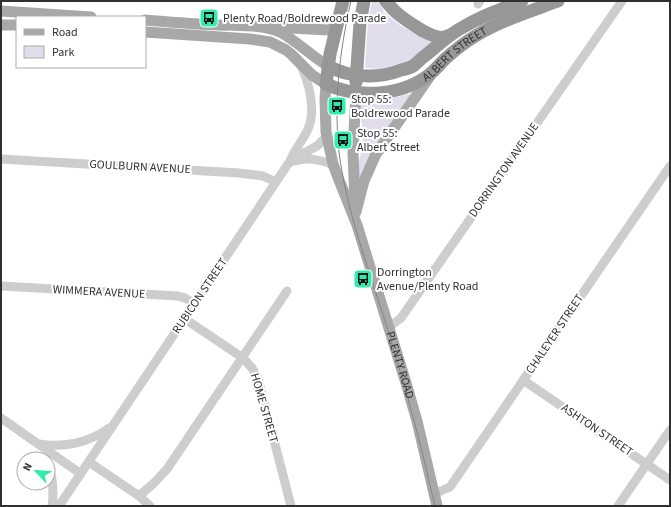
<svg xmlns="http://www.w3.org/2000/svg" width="671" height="507" font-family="'Source Sans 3',sans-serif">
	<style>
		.green { fill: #e1dded }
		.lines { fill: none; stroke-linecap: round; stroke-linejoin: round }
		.minor { stroke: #cdcdcd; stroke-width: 9 }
		.major { stroke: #a8a8a8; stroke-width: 11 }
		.highway { stroke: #979797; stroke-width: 13 }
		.tram { stroke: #858585; stroke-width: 1 }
		.labels { text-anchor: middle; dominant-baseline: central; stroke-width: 4; stroke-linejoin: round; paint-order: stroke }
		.poi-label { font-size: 12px; fill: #303030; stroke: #fff; text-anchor: start }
		.street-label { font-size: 12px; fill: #303030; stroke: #fff }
	</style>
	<rect width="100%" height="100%" fill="#fff"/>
	<path class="green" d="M372 1H380L384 12 401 26 434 43 410 61 380 69 365 68 368 20Z
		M409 94 411 95 361 177 358 176V164L362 149 363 135V129L360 114 361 104 366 105V100C381 100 395 98 409 94Z"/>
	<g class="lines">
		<path class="minor" d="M478 4 480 1
			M1 159 239 173 263 176 276 182
			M290 161C292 157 294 152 297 148 301 141 305 136 308 129 316 110 309 84 301 65
			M295 161C308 156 321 161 333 164
			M1 286 178 296 185 298 195 304
			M185 319 243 358 252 368 258 379 291 506
			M389 327 401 318 622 1
			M523 380 670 480
			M1 418 81 474
			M39 444C63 448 89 443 109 428
			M89 462 139 496 150 506
			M48 464C53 478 54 492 52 506
			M434 494 450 487 670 166
			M139 496 154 483 167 469 287 291
			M59 506 288 164 297 157 317 146 327 136
			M618 506 670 430"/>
		<g class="major">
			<path d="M1 11 91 17"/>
			<path d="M145 20C170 22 194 24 219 25 238 26 262 24 280 32 297 41 311 56 328 66"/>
			<path d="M1 25H17"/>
			<path d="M273 27 328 30 333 28 337 25"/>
			<path id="s1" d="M145 32 250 39 270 42 286 50 291 54 312 75 326 84 325 99 326 132 333 164 339 180 357 225 406 383 417 421 437 506"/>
			<path d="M355 201 353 153 356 92"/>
			<path d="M356 212 364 181 376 154 430 76"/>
		</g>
		<g class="highway">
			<path id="s2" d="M343 1 330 54 326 84C358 99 402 96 430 74 436 69 440 64 445 59 455 50 465 42 477 35 502 20 531 11 558 1"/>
			<path d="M386 1C396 15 409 22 423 31 428 33 432 36 438 37 442 38 446 37 450 35"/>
			<path d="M328 66C350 78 378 79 401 70 405 69 410 68 413 66 416 64 419 61 422 58 434 49 445 38 458 30 479 17 499 10 522 1"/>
			<path d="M356 82 360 23 364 1"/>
		</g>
		<path class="tram" d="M351 1C339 53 333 107 340 160 349 220 372 278 390 337 398 365 407 393 414 421 422 449 428 478 435 506"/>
	</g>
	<defs>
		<g id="bus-square" transform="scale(1)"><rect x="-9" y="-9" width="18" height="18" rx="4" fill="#2cedad" stroke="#fff"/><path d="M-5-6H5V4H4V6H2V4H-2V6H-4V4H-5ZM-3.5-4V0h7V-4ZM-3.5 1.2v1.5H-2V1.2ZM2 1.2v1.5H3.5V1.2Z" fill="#111"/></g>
	</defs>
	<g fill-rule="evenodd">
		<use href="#bus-square" x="209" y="18"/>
		<use href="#bus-square" x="337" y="106"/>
		<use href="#bus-square" x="343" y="140"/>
		<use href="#bus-square" x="363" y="279"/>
	</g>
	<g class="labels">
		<g class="poi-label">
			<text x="223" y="18">Plenty Road/Boldrewood Parade</text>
			<text x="351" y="99">Stop 55:<tspan x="351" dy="14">Boldrewood Parade</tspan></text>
			<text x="357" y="133">Stop 55:<tspan x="357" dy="14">Albert Street</tspan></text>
			<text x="377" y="272">Dorrington<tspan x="377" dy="14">Avenue/Plenty Road</tspan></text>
		</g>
		<g class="street-label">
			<text stroke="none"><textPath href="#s2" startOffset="226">ALBERT STREET</textPath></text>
			<text transform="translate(140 167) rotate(3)">GOULBURN AVENUE</text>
			<text transform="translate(504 170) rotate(-55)">DORRINGTON AVENUE</text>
			<text transform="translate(99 292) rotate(3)">WIMMERA AVENUE</text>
			<text transform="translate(200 296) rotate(-56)">RUBICON STREET</text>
			<text transform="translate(555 334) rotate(-56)">CHALEYER STREET</text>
			<text stroke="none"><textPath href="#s1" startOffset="489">PLENTY ROAD</textPath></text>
			<text transform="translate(264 408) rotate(74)">HOME STREET</text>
			<text transform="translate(597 430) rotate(34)">ASHTON STREET</text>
		</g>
	</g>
	<rect width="671" height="507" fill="none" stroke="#303030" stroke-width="4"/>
	<rect x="16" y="16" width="130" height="52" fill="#ffffff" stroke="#acacac"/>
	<rect x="24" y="29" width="20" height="6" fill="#a8a8a8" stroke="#acacac"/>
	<text x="52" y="36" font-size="12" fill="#303030">Road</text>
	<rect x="24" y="46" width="20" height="12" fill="#e1dded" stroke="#acacac"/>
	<text x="52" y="56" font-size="12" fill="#303030">Park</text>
	<g transform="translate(36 471) rotate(296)"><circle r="19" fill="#ffffff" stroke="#acacac"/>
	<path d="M0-3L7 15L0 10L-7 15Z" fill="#2cedad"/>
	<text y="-6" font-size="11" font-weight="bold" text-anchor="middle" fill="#303030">N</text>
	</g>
</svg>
